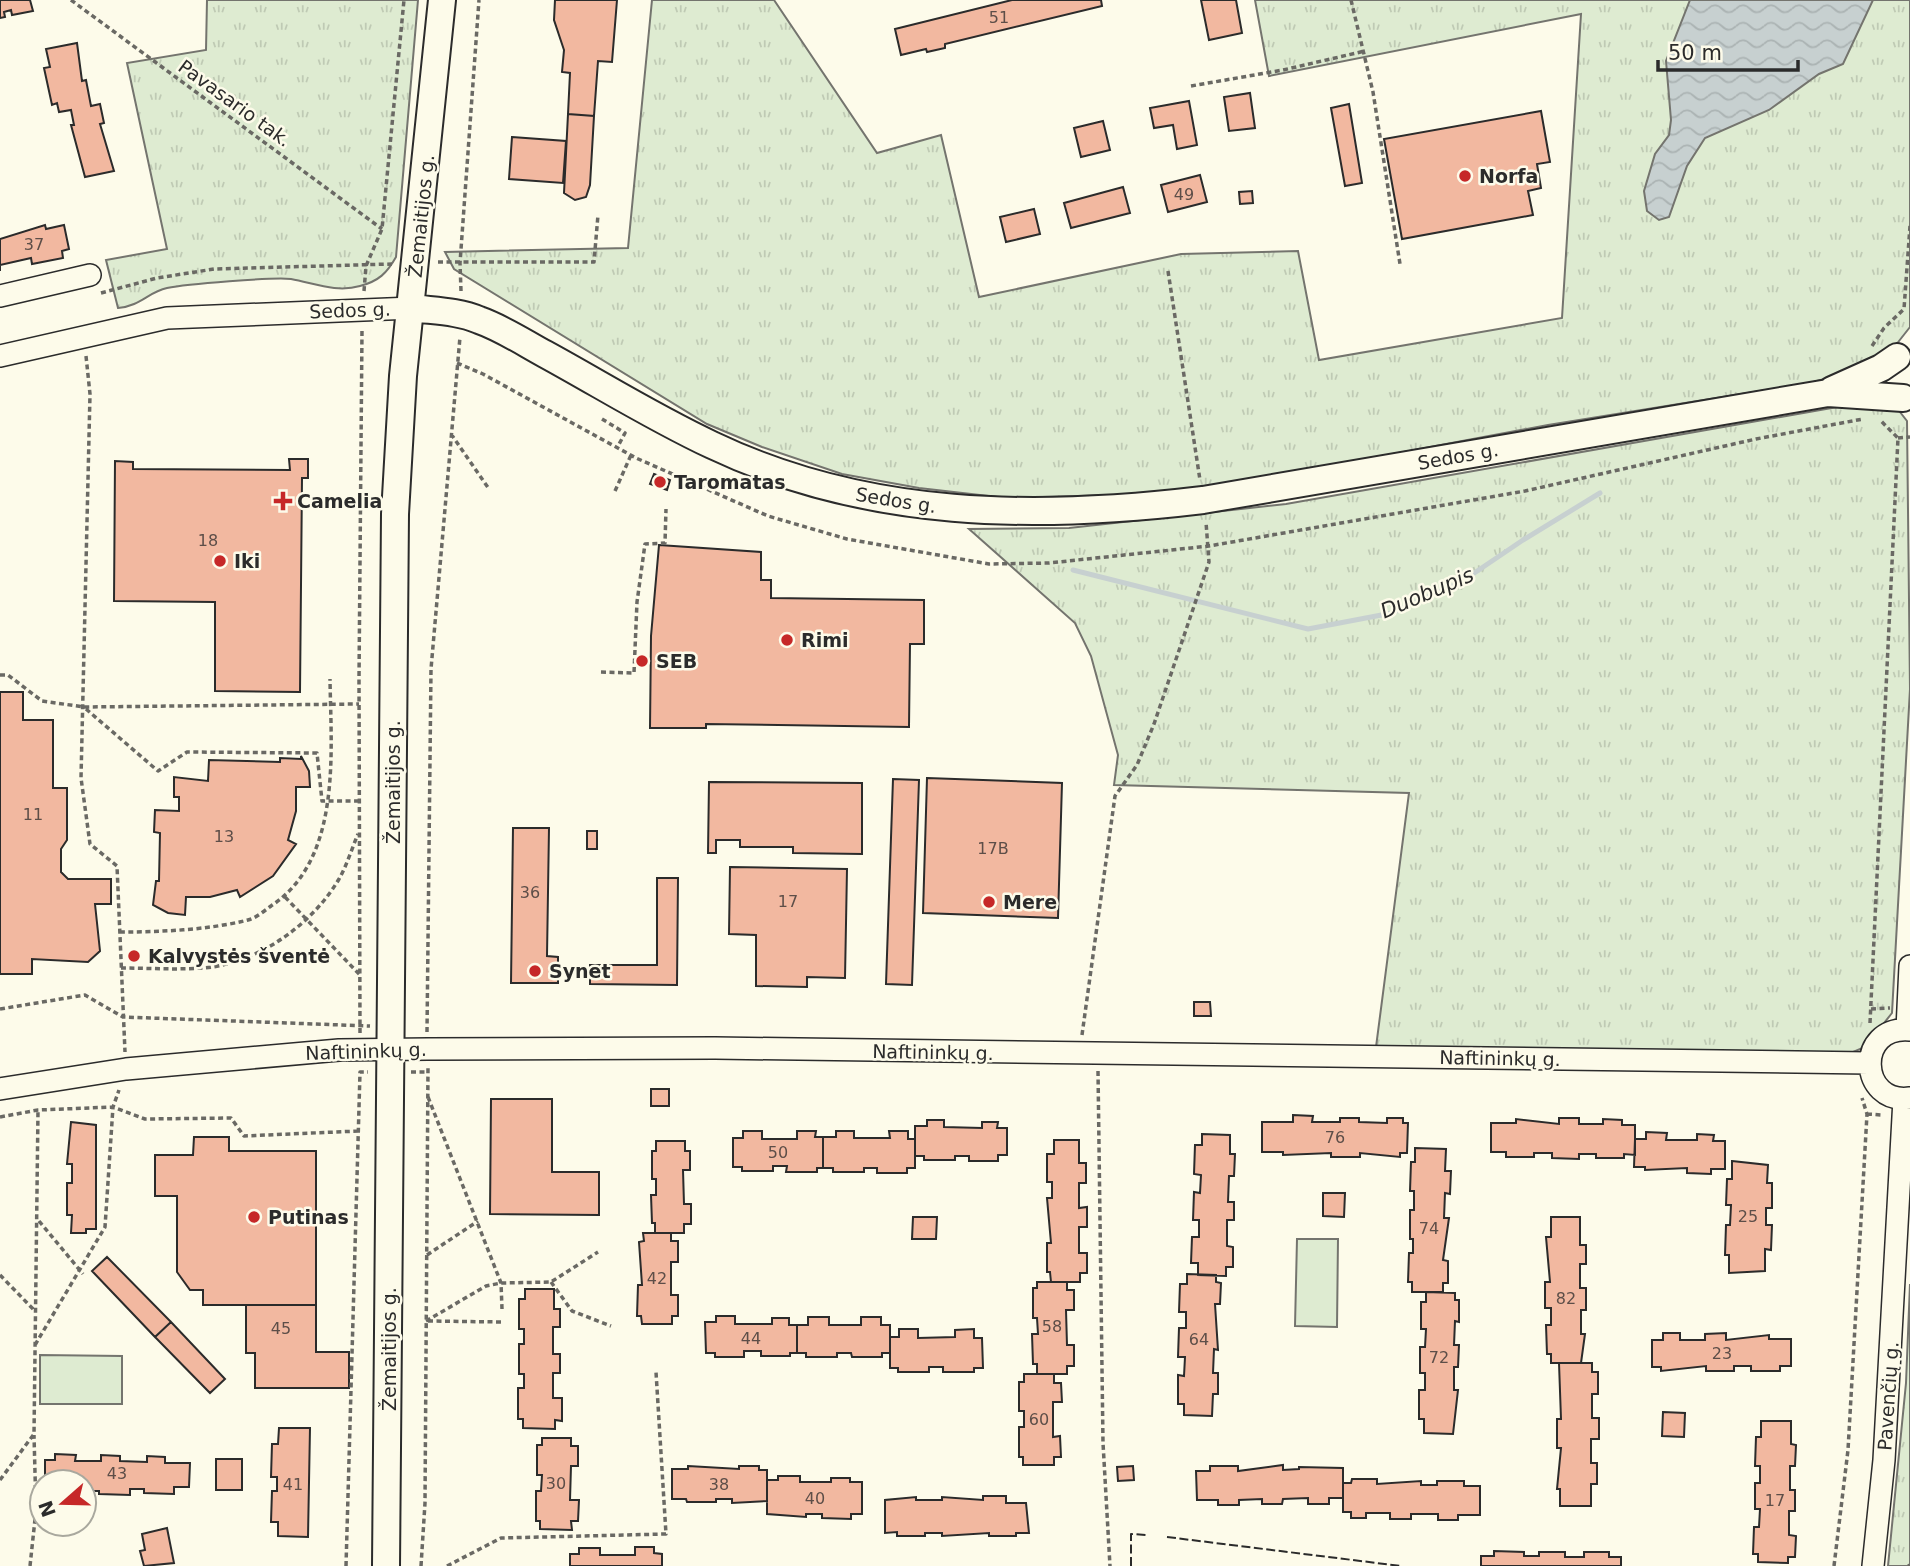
<svg xmlns="http://www.w3.org/2000/svg" width="1910" height="1566" font-family="'DejaVu Sans',sans-serif">
	<style>
		.grass { fill: url(#grass-tufts); stroke: #74746e; stroke-width: 2 }
		.garden { fill: #deebd1; stroke: #74746e; stroke-width: 2 }
		.water { fill: url(#water-waves); stroke: #74746e; stroke-width: 2 }
		.lines { fill: none; stroke-linecap: round; stroke-linejoin: round }
		.stream { stroke: #c7d0d0; stroke-width: 5 }
		.building { fill: #f2b8a0; stroke: #2b2b2b; stroke-width: 2 }
		.minor-casing { stroke: #2b2b2b; stroke-width: 24 }
		.major-casing { stroke: #2b2b2b; stroke-width: 30 }
		.path { stroke: #6a6964; stroke-width: 3.5; stroke-dasharray: 5 3.5; stroke-linecap: butt }
		.minor { stroke: #fdfbea; stroke-width: 21 }
		.major { stroke: #fdfbea; stroke-width: 26 }
		.fence { stroke: #2b2b2b; stroke-width: 2; stroke-dasharray: 9 3.5; stroke-linecap: butt }
		.poi-dot { fill: #c62828; stroke: #fdfbea; stroke-width: 2.5 }
		.labels { text-anchor: middle; dominant-baseline: central; stroke-width: 5; stroke-linejoin: round; paint-order: stroke }
		.number-label { font-size: 16px; fill: #5d4e48 }
		.street-label { font-size: 19px; fill: #2b2b2b; stroke: #fdfbea }
		.poi-label { font-size: 19px; font-weight: bold; fill: #2b2b2b; stroke: #fdfbea; text-anchor: start }
		.water-label { font-size: 21px; font-style: italic; fill: #2b2b2b; stroke: #fdfbea }
	</style>
	<defs>
		<pattern id="grass-tufts" width="24" height="20" patternUnits="userSpaceOnUse" patternTransform="scale(1.75)"><rect width="24" height="20" fill="#deebd1"/><path d="M3 7l-1-3M5 7V3M7 7l1-3M15 17l-1-3M17 17v-4M19 17l1-3" fill="none" stroke="#bfcab4"/></pattern>
		<pattern id="water-waves" width="16" height="10" patternUnits="userSpaceOnUse" patternTransform="scale(1.75)"><rect width="16" height="10" fill="#c7d0d0"/><path d="M0 5q4-4 8 0t8 0" fill="none" stroke="#abb3b3"/></pattern>
	</defs>
	<rect width="100%" height="100%" fill="#fdfbea"/>
	<path class="grass" d="M207 0H418L396 257C387 273 379 281 360 286 336 293 314 283 291 279 273 277 186 284 167 288 148 292 141 306 118 308L106 260 167 249 127 63 206 50Z
		M652 0H774L877 153 941 135 979 297 1181 254 1298 251 1319 360 1562 318 1581 14 1269 76 1255 0H1910V327L1888 355 1856 370 1810 383 1548 425 1243 482 1151 494 1006 498 919 488 842 474 762 447 707 424 454 269 445 252 628 248Z
		M1860 403 1896 407 1907 421 1910 689 1892 1013 1865 1047 1846 1055 1376 1047 1409 793 1114 785 1118 755 1091 656 1075 623 969 529 1069 528 1286 504Z
		M1910 1284V1566H1888L1906 1383Z"/>
	<path class="garden" d="M1297 1239H1338L1337 1327 1295 1326Z
		M40 1355 122 1356V1404H40Z"/>
	<path class="water" d="M1690 0H1873L1843 64 1819 74 1769 110 1705 138 1687 166 1669 217 1659 220 1647 211 1644 191 1655 154 1669 135 1671 120 1666 61Z"/>
	<g class="lines">
		<path class="stream" d="M1073 570 1308 629 1392 613 1461 582 1523 540 1600 493"/>
	</g>
	<path class="building" d="M0 0H30L33 11 12 15 11 10 4 12 5 17 0 18Z
		M555 0H617L612 62 598 61 594 116 568 114 570 73 562 72 564 50 554 20Z
		M1012 0H1101L1102 6 945 44V48L927 52 926 49 901 55 895 29Z
		M1201 0H1236L1242 33 1209 40Z
		M77 43 82 81 86 80 91 106 100 104 104 123 100 124 114 171 85 177 71 125H74L71 110 59 112 57 103 52 105 44 68 50 67 46 49Z
		M1250 93 1255 128 1229 131 1224 97Z
		M1189 101 1197 145 1177 149 1173 125 1154 128 1150 108Z
		M1349 104 1362 183 1345 186 1331 108Z
		M1541 111 1550 162 1537 164 1541 188 1528 191 1533 215 1402 239 1384 139Z
		M568 114 594 116 590 185 586 197 575 200 564 193Z
		M1103 121 1110 150 1081 157 1074 128Z
		M512 137 566 141 563 183 509 179Z
		M1200 175 1207 202 1168 212 1161 185Z
		M1123 187 1130 213 1071 228 1064 203Z
		M1252 191 1253 203 1240 204 1239 192Z
		M1034 209 1040 234 1006 242 1000 217Z
		M45 225 46 229 64 225 69 249 62 251 63 258 32 264 31 258 0 265V271V239Z
		M289 459H308V478H302L300 692 215 691V602L114 601 115 461 133 462V469L290 470Z
		M654 474 670 480 667 490 650 484Z
		M659 545 761 552V580H771V598L924 600V644H910L909 727 706 724V728H650L651 636Z
		M0 692H23V720H53V788H67V840L61 849V872L68 879H111V904H95L100 951 88 962 32 959V974H0Z
		M301 756 309 771 310 787H296V811L288 840 296 844 273 876 240 897 237 890 210 897H186L185 915 168 913 153 905 156 881H159L160 833 154 832 155 810 179 811V797H174V777L208 781 209 760 280 762V758L301 759Z
		M927 778 1062 783 1058 918 923 913Z
		M893 779 919 780 912 985 886 984Z
		M709 782 862 783V854L793 853V847H740V840H716V853H708Z
		M513 828H549L547 956 558 957V983H511Z
		M587 831H597V849H587Z
		M730 867 847 869 845 978 807 977V987L756 986V935L729 934Z
		M657 878H678L677 985 590 984V965H657Z
		M1194 1002H1210L1211 1016H1194Z
		M651 1089H669V1106H651Z
		M491 1099H552V1172H599V1215L490 1214Z
		M1293 1115 1313 1116 1312 1122H1340V1118H1359V1122L1387 1123V1118H1403V1123H1408L1407 1153H1400V1157L1360 1153V1157H1331V1153L1283 1155V1152H1262V1122H1293Z
		M1559 1118H1579V1124H1603V1119L1622 1120V1125H1635V1155L1624 1154V1158H1596V1154H1579V1159L1552 1158V1153H1534V1157H1506V1152H1491V1123H1516V1119L1559 1124Z
		M927 1120H944V1127L982 1128V1122H998L997 1128H1007V1155H998V1161H969V1156H955V1160H924V1156H915V1126H927Z
		M71 1122 96 1125V1229H86V1233H71L72 1215H67V1183H72V1164H67Z
		M743 1131H762V1139H797V1131H816L815 1137H823V1168H817V1172H786L787 1166H773V1171H742V1167H733V1138H743Z
		M836 1131H854V1138H890L889 1131H908V1139H915V1168H907V1173H877V1168H864V1172H833V1168H823V1137H836Z
		M1646 1132 1667 1133 1666 1140H1697V1134L1714 1135 1713 1141H1725V1169H1711V1174L1687 1173V1168L1645 1170V1167H1634L1635 1139H1646Z
		M1202 1134 1230 1135V1154H1235L1234 1176H1229L1228 1202H1234V1220H1227V1246L1233 1247V1267H1226V1276L1198 1275V1263H1191L1192 1237H1199V1220H1193L1194 1192 1200 1193 1201 1175 1194 1174 1195 1145H1202Z
		M194 1137H229V1151H316V1305H203V1290H190L177 1272V1196H155V1155H193Z
		M1054 1140H1079V1163H1086V1183H1079V1208L1087 1207V1227H1079V1253H1087V1273H1080V1282H1051L1050 1272H1047V1243H1051L1047 1198H1052V1182H1047V1154H1054Z
		M656 1141H685V1151H690V1170H683L684 1204H691V1224H684V1233H655V1223H652L651 1195H656V1179H652V1151H656Z
		M1415 1148 1446 1149 1445 1171H1451L1450 1194 1445 1193 1444 1218H1449L1443 1260 1448 1261V1283H1443V1292H1412V1282H1408L1409 1253H1413V1239H1410V1210H1414V1191H1410L1411 1162H1415Z
		M1732 1161 1768 1165 1767 1183H1772V1208H1766V1225H1772L1771 1250 1765 1249V1271L1729 1273V1255H1725L1726 1225H1730L1731 1205H1726L1727 1179H1732Z
		M1323 1193H1345L1344 1217 1323 1216Z
		M913 1217H937L936 1239H912Z
		M1551 1217H1580V1245H1586V1264H1580V1288H1586V1310H1581V1334H1585L1581 1363H1551V1354H1547L1546 1325H1551V1308H1545V1282H1550L1546 1237H1551Z
		M643 1233H671V1241H678V1262H671V1295H678V1316H672V1324H642L641 1316H637L638 1285H642L639 1242 644 1241Z
		M107 1257 171 1322 155 1337 92 1271Z
		M1187 1274 1216 1275V1282L1221 1283 1220 1304H1215L1218 1350 1214 1349 1213 1373H1218V1394H1213L1212 1416 1184 1415V1404H1178V1375L1184 1376 1185 1357H1178L1179 1328H1186V1312H1179L1180 1284H1187Z
		M1037 1282H1067V1290H1074V1310H1066L1067 1345H1074V1366H1067V1374H1037V1364H1033L1032 1334H1038L1037 1318H1033V1288H1037Z
		M525 1289H554V1309H560V1327H553V1354H560V1373H553V1398H562V1421L555 1420V1429L523 1428V1419H518V1388H524V1374H519V1344H524V1329H519V1299H525Z
		M1426 1292 1455 1293V1300H1459V1322L1455 1321 1454 1345H1459L1458 1367H1454V1390H1458L1453 1434 1424 1433V1419H1419V1390H1425V1373H1420V1347H1425L1426 1329H1421V1302H1426Z
		M246 1305H316V1352H349V1388H255V1353H246Z
		M716 1316H735V1324H772V1318H789V1325H797V1353H790V1356H761V1351H744V1357H715V1353H706L705 1322H716Z
		M808 1317H829V1325H861V1317H881V1325H890V1353H882V1357H852L851 1353H837V1357H806V1353H797V1325H808Z
		M171 1322 225 1379 210 1393 155 1337Z
		M899 1329H918V1338L955 1337V1330L974 1329V1338H982L983 1368H974V1372H943V1367H929V1372H898V1368H890V1337H899Z
		M1663 1333H1680V1340H1705V1334L1726 1333V1340L1769 1335V1339H1791V1366H1780V1371H1751V1366H1734V1371H1706V1366L1661 1371V1367H1652V1340H1663Z
		M1559 1363H1592V1372H1598V1394H1592V1418H1599V1439H1591V1463H1597V1484H1591V1506H1560V1489H1557L1561 1448H1557V1419H1561Z
		M1024 1374H1054V1383H1061L1062 1402H1053V1437L1060 1436 1061 1457H1054V1465H1023V1457H1019V1427H1024V1411H1019V1382H1024Z
		M1663 1412 1685 1413 1684 1437 1662 1436Z
		M1761 1421H1791V1444L1796 1445 1795 1466H1790V1490H1795V1511H1789V1535L1796 1536 1795 1557H1788V1563L1758 1562V1554H1753L1754 1527H1759L1760 1509H1755V1483H1760V1466H1755L1756 1437H1761Z
		M279 1428H310L308 1537 278 1536V1522H271L272 1491H277V1477H271L272 1444H278Z
		M542 1438H571V1446H578V1466H571L570 1500H579L578 1521H571L572 1530 540 1529V1521H536V1491H541L542 1475H537V1445H542Z
		M55 1454 76 1455 75 1461H101V1455L120 1456V1461L147 1462V1456L165 1457V1463H190L189 1487H174V1494L144 1493V1489H130V1495L99 1494V1491H84V1482H45V1460H55Z
		M216 1459H242V1490H216Z
		M1283 1465V1470L1299 1469V1467L1343 1468V1498H1329V1504H1308V1498L1283 1499 1282 1504H1262V1499L1239 1500V1505H1218V1500H1197L1196 1471H1210V1466H1238V1471Z
		M688 1466 739 1469V1466H759V1470H767V1501L732 1503V1499H716V1502H687L686 1499H672V1469H688Z
		M1133 1466 1134 1480 1118 1481 1117 1467Z
		M778 1476H800V1482H831V1478H850V1482H862V1514H851V1519L822 1518V1514H806V1517L767 1514V1480H778Z
		M1352 1479H1377V1484L1421 1481V1485H1437V1481H1464V1486H1480V1515H1458V1520H1438V1514H1411V1519H1390V1513H1366V1518H1351V1512H1343V1483H1351Z
		M983 1496H1006V1503H1026L1029 1533H1016V1536H989V1533L942 1536V1533H925V1536H897V1532L885 1533V1500L916 1497V1500H942V1497L983 1500Z
		M167 1528 174 1563 144 1566 140 1551 145 1550 142 1534Z
		M635 1547H654V1553L662 1554V1566H570V1554H579V1548H600V1555H635Z
		M1494 1551 1524 1552V1556H1539V1552H1565V1557H1584V1552H1609V1557H1621V1566H1481V1556H1494Z"/>
	<g class="lines">
		<g class="minor-casing">
			<path id="minor" d="M0 296 90 275
				M0 356 167 318 412 308
				M1907 1029 1910 966
				M1910 1030C1855 1025 1859 1105 1910 1098
				M0 1089 126 1069 339 1050 428 1049 715 1048 1869 1063
				M1873 1566 1884 1460 1904 1099"/>
		</g>
		<g class="major-casing">
			<path id="major" d="M412 308C434 311 458 311 479 320 502 328 523 342 545 354 600 384 654 418 712 445 867 519 1036 520 1203 500L1828 393 1903 398
				M1832 390 1881 368 1897 357
				M386 1566 395 514 403 376 442 0"/>
		</g>
		<path class="path" d="M71 0 382 229
			M1351 0 1373 92 1400 264
			M1191 86 1283 70 1365 51
			M438 262H594L598 215
			M1168 271 1200 480
			M364 291 366 266 382 229 404 0
			M461 291 460 263 479 0
			M101 293 157 278 214 269 392 264
			M1872 346 1884 328 1904 309 1910 226
			M86 356 90 394 81 778 90 844 117 866 125 1052
			M457 363 483 374 636 458 768 516 847 539 989 564 1049 563 1209 546 1525 491 1756 439 1863 419
			M602 419 625 433 617 448
			M451 434 489 489
			M1898 438 1910 437
			M615 491 631 455
			M601 672 634 673 637 602 645 544 665 543 666 509
			M0 675H8L42 701 84 707 359 704
			M86 709 158 771 187 752 317 753 322 801H359
			M285 897 360 975
			M120 932C161 932 208 930 248 920 256 918 264 911 271 906 342 859 331 753 330 679
			M121 968C148 968 176 970 203 968 257 964 312 925 339 879 347 865 352 848 358 834
			M0 1009 85 995 123 1017 370 1026
			M1871 1009 1890 1008
			M1870 1023 1898 438 1880 420
			M427 1032 431 669 460 337
			M360 1033 359 679 362 330
			M1082 1035 1115 796 1137 765 1154 724 1209 562 1206 522
			M1098 1071 1103 1443 1110 1566
			M411 1072H428
			M428 1097 501 1283 502 1309
			M1867 1114 1882 1115
			M0 1117 38 1110 113 1107 145 1119 231 1118 244 1136 359 1131
			M39 1221 83 1274
			M427 1255 478 1221
			M0 1275 34 1310
			M551 1282 572 1311 611 1326
			M426 1321 486 1286 501 1283 551 1282 598 1252
			M428 1321 502 1322
			M35 1345 105 1227 113 1107 119 1090
			M0 1480 34 1434 38 1110
			M30 1566 36 1510 34 1435
			M346 1566 360 1072H368
			M421 1566 425 1503 428 1068
			M447 1566 501 1538 666 1534 656 1372
			M1834 1566 1848 1450 1867 1114 1862 1098
			M1908 1566 1910 1565"/>
		<use href="#minor" class="minor"/>
		<use href="#major" class="major"/>
		<path class="fence" d="M1167 1537 1401 1566
			M1131 1566V1534L1147 1535"/>
	</g>
	<g class="poi-dot">
		<circle cx="1465" cy="176" r="7"/>
		<circle cx="660" cy="482" r="7"/>
		<path d="M279.5 490.5h7v7h7v7h-7v7h-7v-7h-7v-7h7z"/>
		<circle cx="220" cy="561" r="7"/>
		<circle cx="787" cy="640" r="7"/>
		<circle cx="642" cy="661" r="7"/>
		<circle cx="989" cy="902" r="7"/>
		<circle cx="134" cy="956" r="7"/>
		<circle cx="535" cy="971" r="7"/>
		<circle cx="254" cy="1217" r="7"/>
	</g>
	<g class="labels">
		<g class="number-label">
			<text x="999" y="17">51</text>
			<text x="1184" y="194">49</text>
			<text x="34" y="244">37</text>
			<text x="208" y="540">18</text>
			<text x="33" y="814">11</text>
			<text x="224" y="836">13</text>
			<text x="993" y="848">17B</text>
			<text x="530" y="892">36</text>
			<text x="788" y="901">17</text>
			<text x="1335" y="1137">76</text>
			<text x="778" y="1152">50</text>
			<text x="1748" y="1216">25</text>
			<text x="1429" y="1228">74</text>
			<text x="657" y="1278">42</text>
			<text x="1566" y="1298">82</text>
			<text x="1052" y="1326">58</text>
			<text x="281" y="1328">45</text>
			<text x="751" y="1338">44</text>
			<text x="1199" y="1339">64</text>
			<text x="1722" y="1353">23</text>
			<text x="1439" y="1357">72</text>
			<text x="1039" y="1419">60</text>
			<text x="117" y="1473">43</text>
			<text x="556" y="1483">30</text>
			<text x="293" y="1484">41</text>
			<text x="719" y="1484">38</text>
			<text x="815" y="1498">40</text>
			<text x="1775" y="1500">17</text>
		</g>
		<g class="street-label">
			<text transform="translate(235 103) rotate(36)">Pavasario tak.</text>
			<text transform="translate(421 216) rotate(-84)">Žemaitijos g.</text>
			<text transform="translate(350 310) rotate(-2)">Sedos g.</text>
			<text transform="translate(1458 456) rotate(-10)">Sedos g.</text>
			<text transform="translate(896 500) rotate(9)">Sedos g.</text>
			<text transform="translate(393 782) rotate(-90)">Žemaitijos g.</text>
			<text transform="translate(366 1051) rotate(-2)">Naftininkų g.</text>
			<text transform="translate(933 1052) rotate(1)">Naftininkų g.</text>
			<text transform="translate(1500 1058) rotate(1)">Naftininkų g.</text>
			<text transform="translate(389 1349) rotate(-90)">Žemaitijos g.</text>
			<text transform="translate(1888 1396) rotate(-86)">Pavenčių g.</text>
		</g>
		<g class="poi-label">
			<text x="1479" y="176">Norfa</text>
			<text x="674" y="482">Taromatas</text>
			<text x="297" y="501">Camelia</text>
			<text x="234" y="561">Iki</text>
			<text x="801" y="640">Rimi</text>
			<text x="656" y="661">SEB</text>
			<text x="1003" y="902">Mere</text>
			<text x="148" y="956">Kalvystės šventė</text>
			<text x="549" y="971">Synet</text>
			<text x="268" y="1217">Putinas</text>
		</g>
		<g class="water-label">
			<text transform="translate(1427 593) rotate(-23)">Duobupis</text>
		</g>
	</g>
	<g transform="translate(63 1503) rotate(250)"><circle r="33" fill="#fdfbea" stroke="#a9a89e" stroke-width="2"/>
	<path d="M0-5L12 26L0 18L-12 26Z" fill="#c62828"/>
	<text y="-10" font-size="19" font-weight="bold" text-anchor="middle" fill="#2b2b2b">N</text>
	</g>
	<path d="M1658 60v10h140v-10" fill="none" stroke="#2b2b2b" stroke-width="3.5"/>
	<text x="1668" y="60" font-size="21" fill="#2b2b2b" stroke="#fdfbea" stroke-width="5" paint-order="stroke">50 m</text>
</svg>
